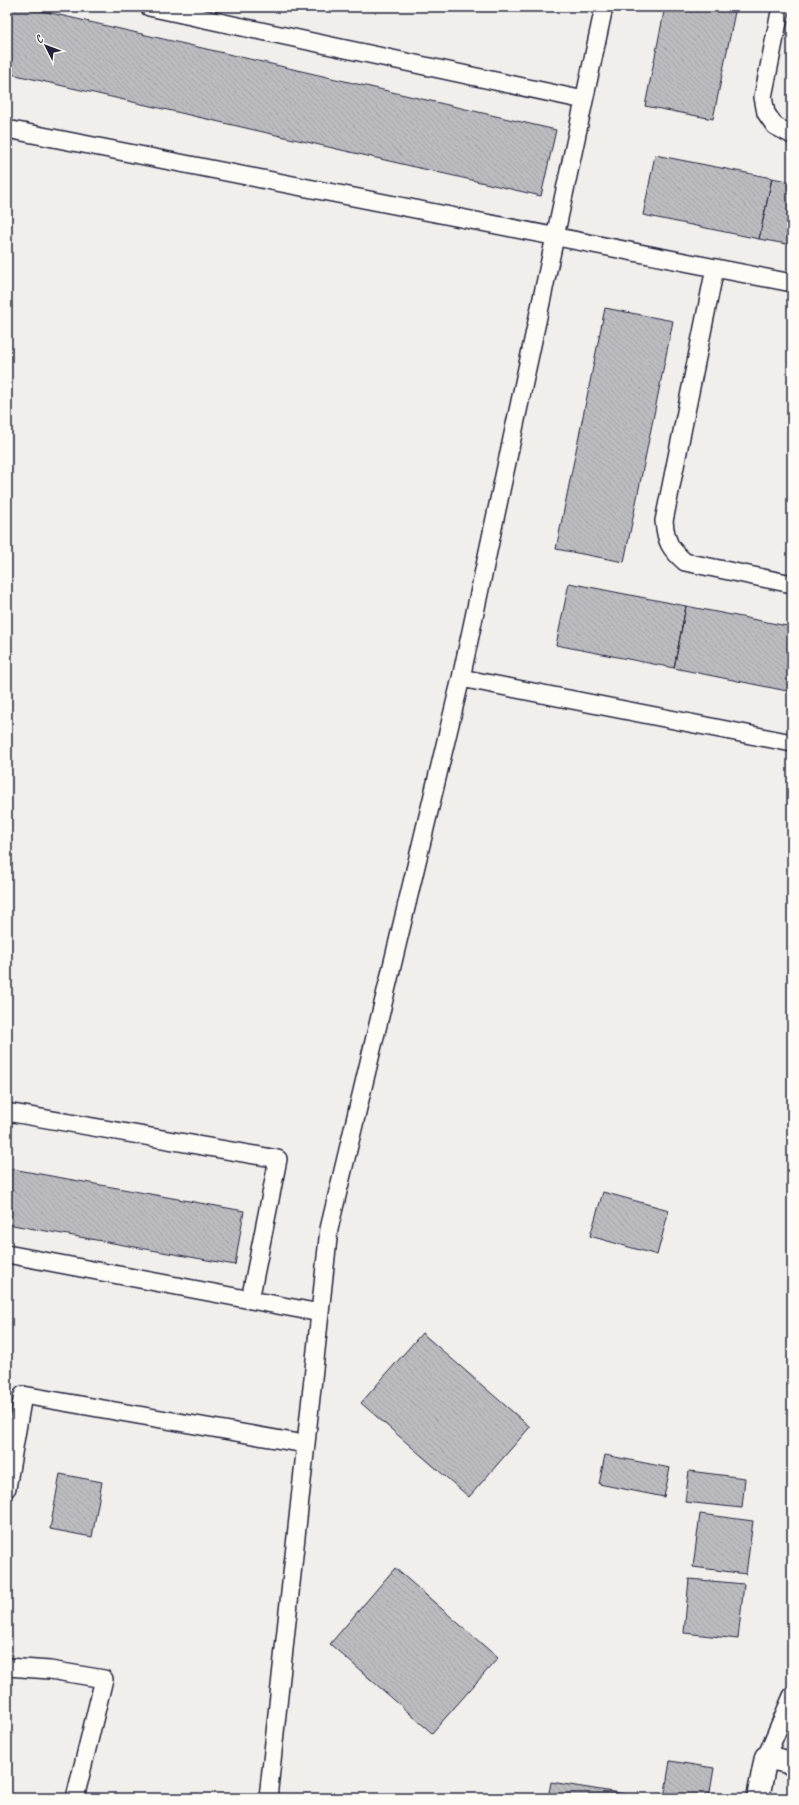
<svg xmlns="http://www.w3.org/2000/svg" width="799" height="1805" font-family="Caveat,sans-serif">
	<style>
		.building { fill: url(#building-back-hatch); stroke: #22223b }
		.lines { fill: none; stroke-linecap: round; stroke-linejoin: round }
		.lane-casing { stroke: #22223b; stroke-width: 20 }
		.street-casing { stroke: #22223b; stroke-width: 25 }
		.lane { stroke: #fdfcf7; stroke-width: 17 }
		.street { stroke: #fdfcf7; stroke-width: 22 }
	</style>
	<defs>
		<pattern id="building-back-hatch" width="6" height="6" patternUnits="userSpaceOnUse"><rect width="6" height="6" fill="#bcbcc0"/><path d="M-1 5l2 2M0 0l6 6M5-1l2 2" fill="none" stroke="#a1a1a6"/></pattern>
	</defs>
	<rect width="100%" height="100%" fill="#f0efec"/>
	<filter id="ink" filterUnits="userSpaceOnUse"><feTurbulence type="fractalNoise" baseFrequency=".025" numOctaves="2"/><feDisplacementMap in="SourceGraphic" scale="8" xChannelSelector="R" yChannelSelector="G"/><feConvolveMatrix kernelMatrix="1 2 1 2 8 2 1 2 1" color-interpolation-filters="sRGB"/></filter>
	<g filter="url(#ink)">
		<path class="building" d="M7 7H25L556 130 541 196 7 73Z
			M665 7H736L713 119 645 106Z
			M655 155 772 178 759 239 643 215Z
			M772 178 792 182V245L759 239Z
			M605 308 673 321 624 562 556 549Z
			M569 583 686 606 674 668 556 645Z
			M686 606 792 627V692L674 668Z
			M7 1168 244 1211 235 1265 7 1224Z
			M603 1192 669 1210 657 1255 590 1236Z
			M422 1333 530 1427 469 1497 361 1403Z
			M605 1455 670 1468 664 1497 599 1484Z
			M689 1471 745 1478 742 1508 685 1502Z
			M60 1474 102 1482 92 1537 50 1529Z
			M700 1514 753 1521 746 1574 693 1567Z
			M395 1568 498 1658 432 1733 330 1644Z
			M689 1579 744 1584 738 1639 684 1633Z
			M670 1761 714 1768 709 1798H664Z
			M551 1782 644 1797V1798H548Z"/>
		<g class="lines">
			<g class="lane-casing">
				<path id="lane" d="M149 7 584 100
					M781 7 763 97 766 113 775 126 792 135
					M7 129 792 283
					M715 268 664 521C666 542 670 549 685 562L792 584
					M461 678 792 743
					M7 1112 278 1159 250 1300
					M7 1254 320 1313
					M7 1488 23 1395 305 1444
					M7 1667 50 1670 104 1679 75 1798
					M766 1757 792 1696
					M268 1798 329 1229 461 678 604 7"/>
			</g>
			<g class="street-casing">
				<path id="street" d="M758 1798 766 1757 792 1763"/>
			</g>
			<use href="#lane" class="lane"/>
			<use href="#street" class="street"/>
		</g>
	</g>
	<rect width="799" height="1805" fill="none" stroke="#fdfcf7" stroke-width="24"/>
	<rect x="12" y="12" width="775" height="1781" fill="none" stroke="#22223b" stroke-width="1.5" filter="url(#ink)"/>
	<g transform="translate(46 46) rotate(312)" stroke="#fdfcf7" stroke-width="3" paint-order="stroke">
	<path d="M0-3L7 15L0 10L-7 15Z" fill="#22223b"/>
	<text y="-6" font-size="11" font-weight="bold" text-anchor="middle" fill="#22223b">С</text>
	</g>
</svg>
